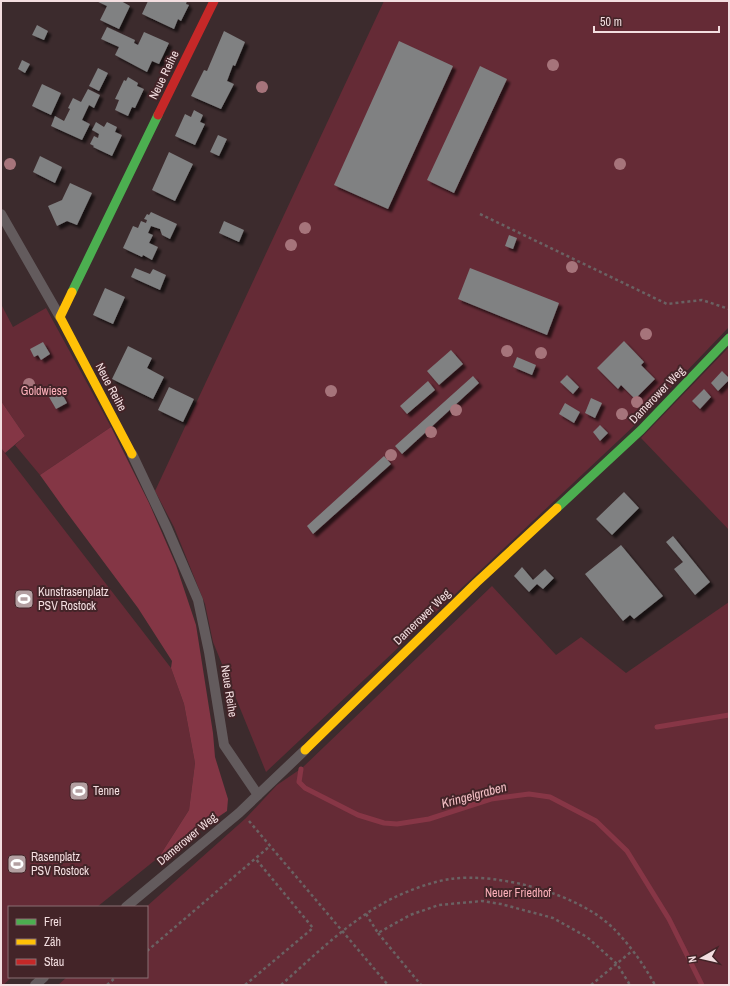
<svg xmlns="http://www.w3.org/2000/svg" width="730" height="986" font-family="'Archivo Narrow',sans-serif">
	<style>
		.green { fill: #652b36 }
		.forest { fill: #843645 }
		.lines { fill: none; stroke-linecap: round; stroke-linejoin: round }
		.stream { stroke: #873646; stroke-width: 5 }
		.building { fill: #808182; filter: url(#shadow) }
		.path { stroke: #6a6263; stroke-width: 2.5; stroke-dasharray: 3 3; stroke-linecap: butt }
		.lane { stroke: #635b5d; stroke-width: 10 }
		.fast { stroke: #4caf50; stroke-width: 9 }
		.slow { stroke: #ffc107; stroke-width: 9 }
		.jam { stroke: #c62828; stroke-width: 9 }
		.tree { fill: #a6747b }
		.labels { text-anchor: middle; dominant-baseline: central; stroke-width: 4; stroke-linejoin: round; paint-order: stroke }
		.street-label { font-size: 12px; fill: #f3dee0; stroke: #432428 }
		.park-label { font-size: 12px; fill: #fcb0ba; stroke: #432428 }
		.poi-label { font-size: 12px; fill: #f3dee0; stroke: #432428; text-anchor: start }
		.water-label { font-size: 13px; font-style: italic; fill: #f4c0c6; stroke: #432428 }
	</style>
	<defs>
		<filter id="shadow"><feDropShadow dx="3.5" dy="3.5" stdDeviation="1" flood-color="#0009"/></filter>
	</defs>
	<rect width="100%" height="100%" fill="#3c2b2d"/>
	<path class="green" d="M384 1H729V327L636 424 266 772 213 642 205 604 174 527 155 491Z
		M1 304 13 327 46 308 111 427 40 475 15 445 25 436 1 401Z
		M729 347V530L641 438Z
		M1 448 171 668 184 704 195 763 189 810 159 857 97 907H9V977H12L3 985H1Z
		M492 586 556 655 581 637 626 673 729 602V985H58L67 977H147L146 907 246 818 277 785 302 768Z"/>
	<path class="forest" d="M1 401 25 436 5 453 1 448Z
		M111 427 149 503 176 565 196 625 213 733 215 757 228 799 227 811 159 857 189 810 195 763 184 704 171 668 172 661 138 608 65 510 40 475Z"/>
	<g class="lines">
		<path class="stream" d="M657 727 729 715
			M301 769 299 782 305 788 358 815 384 823 397 824 429 819 491 799 529 794 550 797 596 821 627 851 669 919 702 985"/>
	</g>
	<path class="building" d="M96 1H121L130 6 119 29 100 20 107 6Z
		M148 1H187L186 4 189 5 181 21 178 19 174 29 142 14Z
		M37 25 48 31 44 40 32 35Z
		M107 27 135 40 134 43 138 45 144 32 169 43 159 64 152 61 147 72 115 55 119 47 101 39Z
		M224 31 245 42 235 66 233 65 227 81 234 84 221 109 191 96 204 70 207 71Z
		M399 41 453 66 388 209 334 185Z
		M22 60 30 64 25 73 18 69Z
		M480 66 507 79 454 193 427 180Z
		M98 68 108 73 99 91 89 86Z
		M128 77 138 83 137 86 144 89 135 108 132 107 128 116 115 110 119 100 115 99 124 80 126 81Z
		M42 84 61 93 51 115 32 106Z
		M88 89 100 95 94 108 89 105 82 120 90 124 82 140 51 126 55 116 64 121 70 109 68 108 73 98 81 102Z
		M194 110 203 115 200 122 205 124 195 145 175 136 185 114 191 117Z
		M96 122 104 127 107 122 117 127 115 132 122 135 112 156 93 147 94 146 90 144 94 136 98 138 99 134 92 130Z
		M218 135 227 139 219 156 210 152Z
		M169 152 193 164 175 201 152 190Z
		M40 156 62 167 55 183 33 172Z
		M70 183 92 193 77 225 67 221 57 226 48 206 62 200Z
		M151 212 177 224 170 239 162 235 160 229 151 226 148 233 153 235 149 243 158 247 152 260 143 255 142 257 123 248 133 226 138 228 141 221 146 223 147 220 144 219 147 214 149 215Z
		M224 221 244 230 239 242 219 233Z
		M509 235 517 238 513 249 505 246Z
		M135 268 150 274 153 269 166 275 160 290 131 277Z
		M470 268 559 303 547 335 458 299Z
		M105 288 125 297 113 324 93 315Z
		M624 341 644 362 641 365 655 379 635 399 621 385 618 389 597 368Z
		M43 342 50 354 41 360 38 355 34 357 30 349Z
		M128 346 152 358 147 368 164 377 153 399 112 379Z
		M451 350 463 364 439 385 427 371Z
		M517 357 536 365 532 375 513 367Z
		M722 371 729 378V380L718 391 711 383Z
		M567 375 579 387 573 394 560 382Z
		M473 376 479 383 402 454 395 446Z
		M428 381 435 390 407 414 400 406Z
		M169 387 194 399 183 422 158 410Z
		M704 389 711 397 700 409 692 401Z
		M60 390 67 403 56 409 49 397Z
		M591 398 602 403 595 418 585 413Z
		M565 403 580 412 574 423 559 414Z
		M600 425 608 433 600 441 593 432Z
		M384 456 391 464 313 534 307 526Z
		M624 492 639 508 612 535 596 519Z
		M673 536 710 582 695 595 674 569 683 562 666 542Z
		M621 545 663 596 634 619 630 615 623 621 585 574Z
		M522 567 533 580 545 569 554 578 543 589 537 584 529 592 514 576Z"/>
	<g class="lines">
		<path class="path" d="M480 214 667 304 702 300 729 309
			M249 821 388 985
			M366 914 378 933 410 915 439 905 482 901 501 904 553 918 587 937 617 964 630 985
			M378 933 421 985
			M147 951 270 846
			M107 985 116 977
			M245 985 313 928 255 858
			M281 985C316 954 351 919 393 898 410 890 431 882 450 879 498 872 580 894 614 929 630 945 644 965 655 985
			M591 985 632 951"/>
		<path class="lane" d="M1 214 60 317
			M132 454 167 528 198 600 209 652 224 745 258 795
			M126 907 239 813 305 750
			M35 985 44 977"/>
		<path class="fast" d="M72 292 158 115
			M557 508 641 430 729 338"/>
		<path class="slow" d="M72 292 60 317 132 454
			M305 750 476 583 557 508"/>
		<path class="jam" d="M158 115 214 1"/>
	</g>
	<g class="tree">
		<circle cx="553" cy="65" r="6"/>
		<circle cx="262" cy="87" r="6"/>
		<circle cx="10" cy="164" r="6"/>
		<circle cx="620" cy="164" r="6"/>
		<circle cx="305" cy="228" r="6"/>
		<circle cx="291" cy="245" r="6"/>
		<circle cx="572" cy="267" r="6"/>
		<circle cx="646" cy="334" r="6"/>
		<circle cx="507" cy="351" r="6"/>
		<circle cx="541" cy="353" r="6"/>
		<circle cx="29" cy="384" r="6"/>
		<circle cx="331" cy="391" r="6"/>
		<circle cx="637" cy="402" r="6"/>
		<circle cx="456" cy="410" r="6"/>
		<circle cx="622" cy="414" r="6"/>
		<circle cx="431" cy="432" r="6"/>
		<circle cx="391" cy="455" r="6"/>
	</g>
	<defs>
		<g id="stadium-square" transform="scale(1)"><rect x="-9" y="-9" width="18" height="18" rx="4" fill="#b39fa1" stroke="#432428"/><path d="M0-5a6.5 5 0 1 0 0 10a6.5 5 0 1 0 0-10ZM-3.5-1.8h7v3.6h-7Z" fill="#fff"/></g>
	</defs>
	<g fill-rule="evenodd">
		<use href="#stadium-square" x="24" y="599"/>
		<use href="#stadium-square" x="79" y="791"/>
		<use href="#stadium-square" x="17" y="864"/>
	</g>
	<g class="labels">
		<g class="street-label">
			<text transform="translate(164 75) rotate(-64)">Neue Reihe</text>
			<text transform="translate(111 387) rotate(62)">Neue Reihe</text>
			<text transform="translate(657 395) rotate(-46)">Damerower Weg</text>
			<text transform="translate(422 617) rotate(-44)">Damerower Weg</text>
			<text transform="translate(229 691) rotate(81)">Neue Reihe</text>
			<text transform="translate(187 839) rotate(-40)">Damerower Weg</text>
		</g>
		<g class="park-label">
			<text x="44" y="391">Goldwiese</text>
			<text x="518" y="893">Neuer Friedhof</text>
		</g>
		<g class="poi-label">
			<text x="38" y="592">Kunstrasenplatz<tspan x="38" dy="14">PSV Rostock</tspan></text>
			<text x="93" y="791">Tenne</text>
			<text x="31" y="857">Rasenplatz<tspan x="31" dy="14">PSV Rostock</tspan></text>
		</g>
		<g class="water-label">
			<text transform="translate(474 795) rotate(-15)">Kringelgraben</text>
		</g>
	</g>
	<rect width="730" height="986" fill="none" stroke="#f3dee0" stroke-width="4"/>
	<rect x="8" y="906" width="140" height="72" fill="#432428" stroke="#896e72"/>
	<rect x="16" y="919" width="20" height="6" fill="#4caf50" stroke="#896e72"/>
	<text x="44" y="926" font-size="12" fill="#f3dee0">Frei</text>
	<rect x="16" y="939" width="20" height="6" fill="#ffc107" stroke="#896e72"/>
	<text x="44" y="946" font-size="12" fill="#f3dee0">Zäh</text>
	<rect x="16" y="959" width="20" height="6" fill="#c62828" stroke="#896e72"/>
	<text x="44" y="966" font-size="12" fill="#f3dee0">Stau</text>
	<g transform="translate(702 958) rotate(262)" stroke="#432428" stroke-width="3" paint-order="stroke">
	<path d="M0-3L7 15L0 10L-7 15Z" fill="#f3dee0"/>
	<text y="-6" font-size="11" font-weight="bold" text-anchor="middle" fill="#f3dee0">N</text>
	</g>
	<path d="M594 26v6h125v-6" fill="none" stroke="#f3dee0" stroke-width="2"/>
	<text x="600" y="26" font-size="12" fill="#f3dee0" stroke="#432428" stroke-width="3" paint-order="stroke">50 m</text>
</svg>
